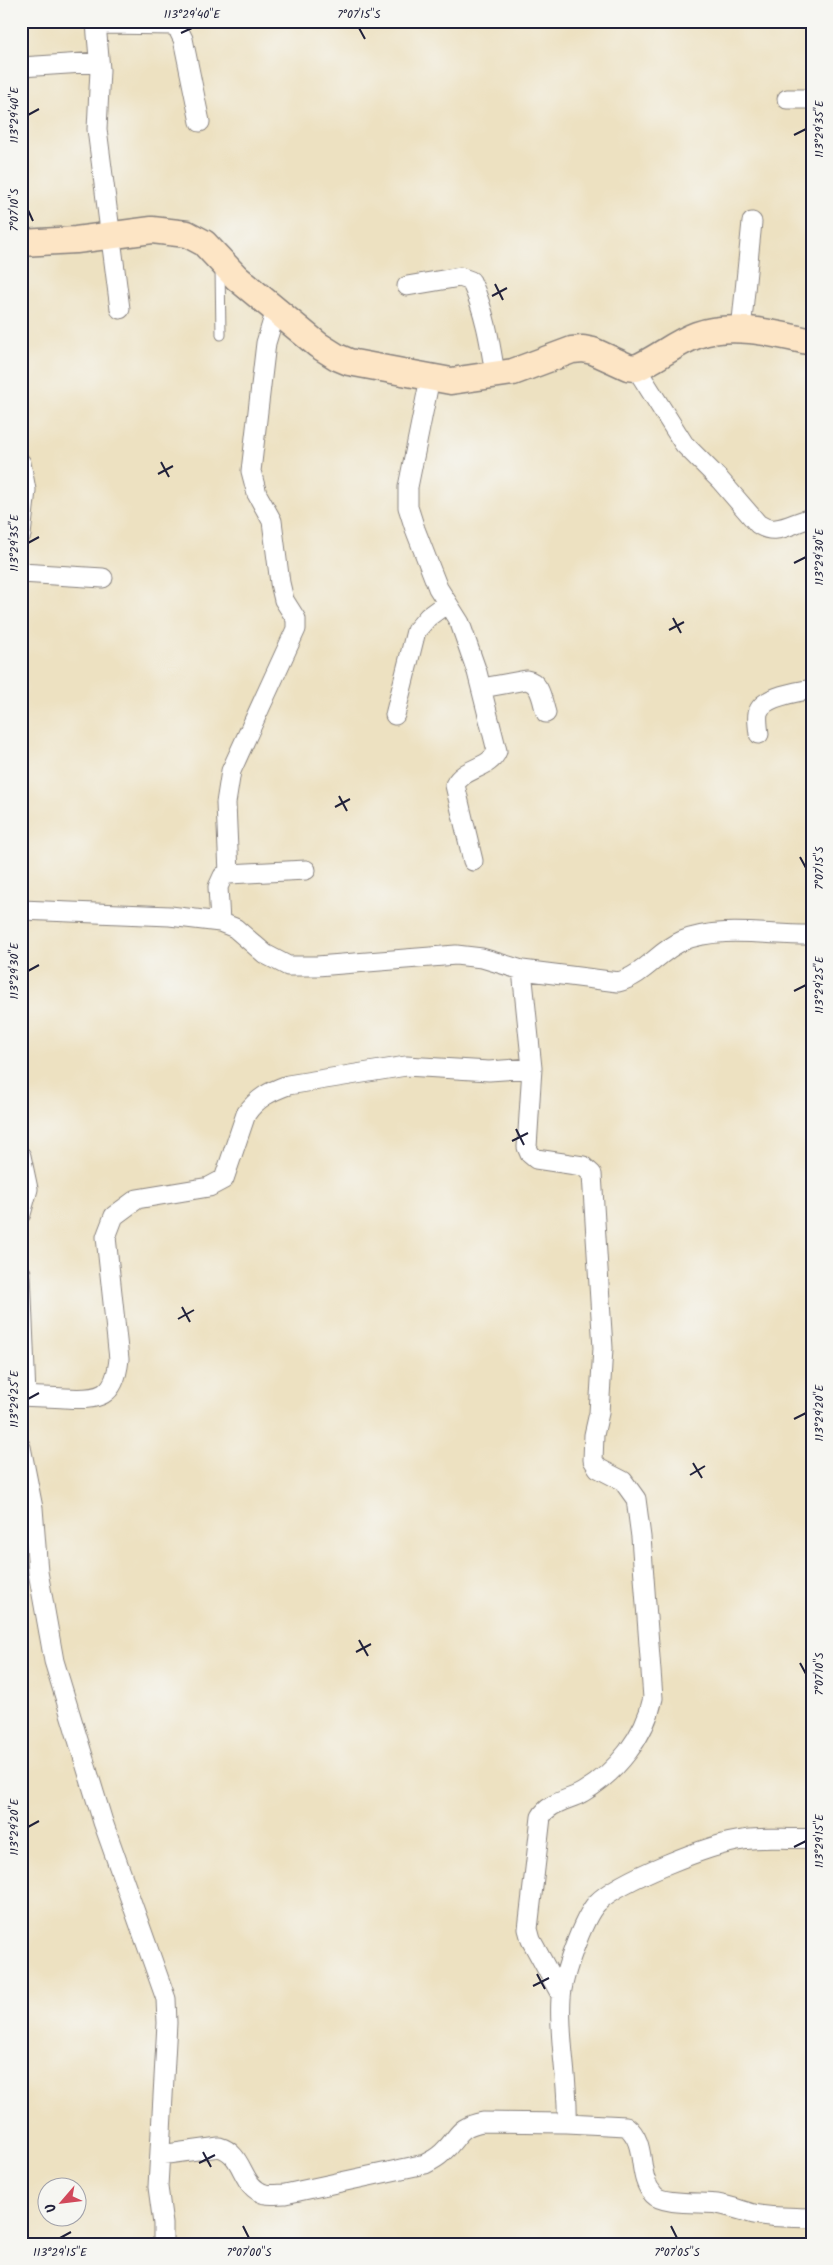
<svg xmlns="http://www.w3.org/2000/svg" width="833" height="2265" font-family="Kalam,sans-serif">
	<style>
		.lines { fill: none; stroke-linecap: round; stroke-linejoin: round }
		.lane-casing { stroke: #88827e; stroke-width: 11 }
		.street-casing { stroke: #88827e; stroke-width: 21 }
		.secondary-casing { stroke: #88827e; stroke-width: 29 }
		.lane { stroke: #fff; stroke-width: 9 }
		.street { stroke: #fff; stroke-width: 19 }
		.secondary { stroke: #fde5c5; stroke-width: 26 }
		.ticks { fill: none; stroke: #22223b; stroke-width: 2 }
		.neatline { fill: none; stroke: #22223b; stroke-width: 2 }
		.ticks-label { font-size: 12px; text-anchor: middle; fill: #22223b }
	</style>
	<rect width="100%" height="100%" fill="#f6f6f2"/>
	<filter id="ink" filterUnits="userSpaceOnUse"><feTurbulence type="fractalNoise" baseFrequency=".02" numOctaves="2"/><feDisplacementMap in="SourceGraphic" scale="10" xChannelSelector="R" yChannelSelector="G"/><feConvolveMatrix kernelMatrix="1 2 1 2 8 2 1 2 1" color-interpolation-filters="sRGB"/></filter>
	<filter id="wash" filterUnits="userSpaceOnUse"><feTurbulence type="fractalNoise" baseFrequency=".0096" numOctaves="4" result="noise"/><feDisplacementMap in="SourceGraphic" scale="20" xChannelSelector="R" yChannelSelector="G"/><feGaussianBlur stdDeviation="1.12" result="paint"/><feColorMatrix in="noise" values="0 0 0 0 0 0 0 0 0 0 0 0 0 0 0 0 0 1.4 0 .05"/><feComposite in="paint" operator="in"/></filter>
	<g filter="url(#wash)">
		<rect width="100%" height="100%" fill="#ede1c1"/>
	</g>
	<g filter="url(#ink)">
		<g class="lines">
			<g class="lane-casing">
				<path id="lane" d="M220 268 221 335"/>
			</g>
			<g class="street-casing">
				<path id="street" d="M95 21 96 23 106 24 173 25 178 29 183 39 200 122
					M96 23 100 70 97 129 120 309
					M21 67 99 62
					M787 99H812
					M407 286 460 277 471 281C485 311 490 342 495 374
					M741 330 752 222
					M636 368 684 444 720 480 758 524C776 537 792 522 812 518
					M430 378 408 487V507L415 529 438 588 460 623 477 672 497 751C490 769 464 767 455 785L473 861
					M21 463 26 490 21 535
					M21 573 103 578
					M482 688 526 680C541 682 542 701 546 713
					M395 715 416 631 428 617 447 603
					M759 734C758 727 757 719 758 713 762 696 798 692 812 689
					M229 874 226 803 231 771 296 629V619L284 600 280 583 272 521 257 494 251 471 266 343 276 310
					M21 910 170 916 220 922 235 928 265 954 288 966H317L456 955 482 958 522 970 618 982C643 976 659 951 682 941 719 925 772 936 812 935
					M220 922 218 887 223 876 229 874 306 870
					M522 970 532 1068 527 1147 530 1154 536 1159 583 1166 592 1174 603 1348 599 1413 594 1435 593 1460 598 1468 623 1481 636 1499 641 1537 653 1698C645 1736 617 1772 583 1792 570 1800 549 1802 541 1817L528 1929 531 1940 561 1995
					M21 1156 28 1189 21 1214
					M21 1273 26 1396
					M21 1396C36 1397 50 1397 65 1398 99 1400 115 1398 119 1359L106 1237 114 1216 137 1199 209 1187 224 1179 246 1114C257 1098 271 1091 288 1085L406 1066 489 1071 532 1068
					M21 1447 33 1508 38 1572 54 1661 103 1822 166 1999 167 2023 158 2187 163 2224V2244
					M567 2123 626 2126C649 2144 635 2175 654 2195 663 2205 703 2202 717 2204 730 2206 742 2211 754 2214 773 2218 793 2217 812 2218
					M160 2155 219 2147C245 2154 240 2187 265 2194 271 2195 279 2194 285 2194L425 2164C431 2161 437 2158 442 2153 460 2137 456 2127 483 2122L567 2123C569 2082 558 2040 561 1998 562 1977 583 1918 597 1903 619 1880 711 1844 743 1840 766 1836 789 1840 812 1838"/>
			</g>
			<g class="secondary-casing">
				<path id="secondary" d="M21 243 76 240 152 230 187 234 204 243 237 278 318 345 337 357 349 362 451 381 513 372 572 350 583 349 593 351 628 367 636 368C657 359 675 343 697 335 732 322 777 334 812 342"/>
			</g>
			<use href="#lane" class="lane"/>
			<use href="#street" class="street"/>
			<use href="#secondary" class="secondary"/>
		</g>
	</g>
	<path class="ticks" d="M359 28 365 39M181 33 192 28M28 115 39 109M794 135 806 129M28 210 33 221M495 284 503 300M492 296 507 288M161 462 169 477M158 474 173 466M28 543 39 537M794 563 806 557M673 618 681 633M669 630 684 622M339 796 347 811M335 807 350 799M800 857 806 868M28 971 39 965M794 991 806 985M516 1129 524 1145M512 1141 528 1133M182 1307 190 1322M178 1319 194 1310M28 1399 39 1393M794 1419 806 1413M693 1463 702 1478M690 1475 705 1466M359 1640 368 1656M356 1652 371 1644M800 1663 806 1674M28 1827 39 1821M794 1847 806 1841M537 1974 545 1989M533 1986 549 1978M203 2152 211 2167M199 2163 215 2155M243 2226 249 2238M671 2226 677 2238M60 2238 71 2232"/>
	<rect width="833" height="2265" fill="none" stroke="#f6f6f2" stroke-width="55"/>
	<g transform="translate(62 2202) rotate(242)"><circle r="24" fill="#f6f6f2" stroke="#a1a1a9"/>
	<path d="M0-4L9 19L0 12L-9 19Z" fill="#d1495b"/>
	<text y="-8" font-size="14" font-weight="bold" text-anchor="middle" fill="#22223b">U</text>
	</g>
	<rect x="28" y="28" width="778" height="2210" class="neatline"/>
	<g class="ticks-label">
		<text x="192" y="18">113°29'40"E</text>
		<text x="359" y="18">7°07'15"S</text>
		<text transform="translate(14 115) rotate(-90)" y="4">113°29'40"E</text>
		<text transform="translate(819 129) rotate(-90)" y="4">113°29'35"E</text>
		<text transform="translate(14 210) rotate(-90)" y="4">7°07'10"S</text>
		<text transform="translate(14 543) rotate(-90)" y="4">113°29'35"E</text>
		<text transform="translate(819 557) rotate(-90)" y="4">113°29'30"E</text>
		<text transform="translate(819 868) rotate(-90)" y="4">7°07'15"S</text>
		<text transform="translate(14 971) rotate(-90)" y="4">113°29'30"E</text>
		<text transform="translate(819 985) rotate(-90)" y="4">113°29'25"E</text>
		<text transform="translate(14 1399) rotate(-90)" y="4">113°29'25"E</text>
		<text transform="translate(819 1413) rotate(-90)" y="4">113°29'20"E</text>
		<text transform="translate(819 1674) rotate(-90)" y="4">7°07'10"S</text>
		<text transform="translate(14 1827) rotate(-90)" y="4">113°29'20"E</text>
		<text transform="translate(819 1841) rotate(-90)" y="4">113°29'15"E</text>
		<text x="60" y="2256">113°29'15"E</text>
		<text x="249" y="2256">7°07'00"S</text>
		<text x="677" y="2256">7°07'05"S</text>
	</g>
</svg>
